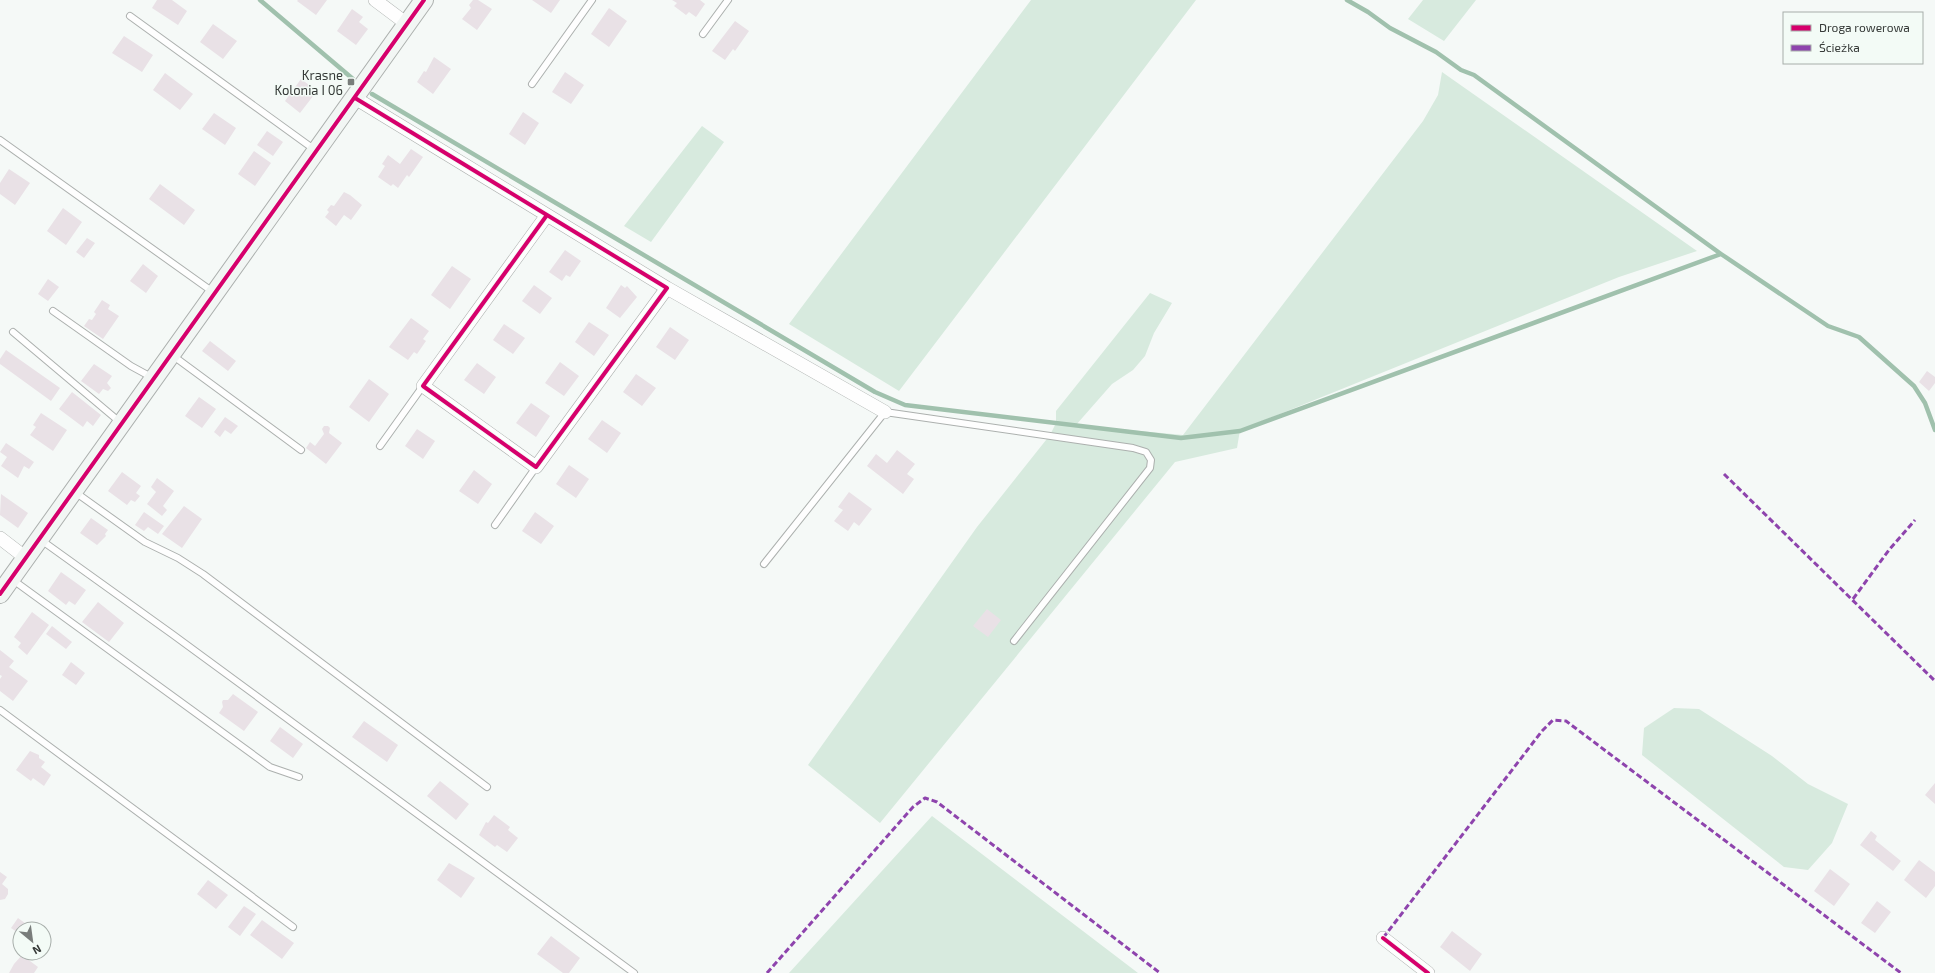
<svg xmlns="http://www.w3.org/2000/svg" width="1935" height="973" font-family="'Exo 2',sans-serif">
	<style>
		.green { fill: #d7eade }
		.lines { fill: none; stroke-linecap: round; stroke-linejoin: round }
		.stream { stroke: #a0c1ad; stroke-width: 4.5 }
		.building { fill: #e9e1e6 }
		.lane-casing { stroke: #acb0ae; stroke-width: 8 }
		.street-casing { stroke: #acb0ae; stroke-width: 14 }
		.secondary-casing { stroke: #acb0ae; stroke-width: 20 }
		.lane { stroke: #fefefe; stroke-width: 6 }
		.street { stroke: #fefefe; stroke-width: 13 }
		.secondary { stroke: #f2f6f4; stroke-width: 18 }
		.quiet { stroke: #8e44ad; stroke-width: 3; stroke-dasharray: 6 3; stroke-linecap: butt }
		.cycleway-casing { stroke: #f3fbf6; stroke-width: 6 }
		.cycleway { stroke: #d6006c; stroke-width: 4 }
		.poi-dot { fill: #797d7b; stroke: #f3fbf6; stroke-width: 1.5 }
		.labels { text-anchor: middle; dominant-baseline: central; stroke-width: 3; stroke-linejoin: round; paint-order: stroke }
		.poi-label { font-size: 13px; fill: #363a38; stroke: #f3fbf6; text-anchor: end }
	</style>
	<rect width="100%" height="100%" fill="#f5f9f7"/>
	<path class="green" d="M1031 0H1196L899 391 789 324Z
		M1423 0H1476L1444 41 1408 19Z
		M1442 72 1697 251 1619 277 1240 430 1237 448 1175 462 880 823 808 765 977 527 1050 435 1056 423V411L1150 293 1172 303 1154 333 1145 356 1133 370 1112 384 1076 425 1183 435 1423 121 1438 95Z
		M702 126 724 142 651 242 624 226Z
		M1674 708 1699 709 1772 756 1808 784 1848 804 1832 843 1808 870 1784 867 1642 755 1644 728Z
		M932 816 1138 973H789Z"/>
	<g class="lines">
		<path class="stream" d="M260 0 353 79
			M1347 0 1368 12 1390 28 1436 52 1461 70 1474 75 1721 254 1828 326 1859 337 1914 386 1925 403 1935 430
			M372 94 875 392 905 405 1181 438 1240 431 1721 254"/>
	</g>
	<path class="building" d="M157 0H172L187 11 178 25 152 8Z
		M298 0H327L316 15 297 1Z
		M473 0H478L492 9 477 30 462 19 471 8 469 5Z
		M532 0H560L551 13Z
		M672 0H700L705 4 696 17 689 12 686 15 674 6 677 3Z
		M609 8 627 21 609 47 591 34Z
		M352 9 363 17 359 22 368 29 356 45 337 31Z
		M735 21 749 31 735 51 733 49 725 60 712 51Z
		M213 24 237 41 223 59 200 42Z
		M124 36 153 55 142 72 112 53Z
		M434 57 451 69 433 94 417 82 424 71 426 72Z
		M565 72 584 85 571 104 552 92Z
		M165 73 193 94 180 110 153 90Z
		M301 79 317 91 300 113 285 101Z
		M523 112 539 123 525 145 509 134Z
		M214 113 236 128 225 145 202 129Z
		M267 131 283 142 273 156 257 145Z
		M411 149 423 157 409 177 407 175 398 188 393 184 391 186 378 177 385 166 382 164 388 155 400 164Z
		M254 151 271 163 255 186 238 174Z
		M9 169 30 183 15 205 0 194V183Z
		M160 184 195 210 184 225 149 199Z
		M344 192 350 195 362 205 351 220 344 215 336 226 325 217 329 212 327 210 331 205 334 206Z
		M63 208 82 222 66 245 47 231Z
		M87 238 95 243 84 258 76 252Z
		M565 250 581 261 570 277 566 275 562 281 549 272Z
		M143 264 158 276 146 293 130 281Z
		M452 266 471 279 450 309 431 295Z
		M48 279 59 287 48 301 38 294Z
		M534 285 552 298 540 314 522 301Z
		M621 285 625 288 627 286 637 297 620 318 606 308Z
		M102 300 110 305 108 309 119 316 103 339 84 326 89 319 92 320 96 314 94 312Z
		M411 318 429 331 423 339 426 341 417 354 414 352 408 360 389 347Z
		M589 322 609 335 594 356 575 342Z
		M504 324 525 338 513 354 493 340Z
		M670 327 689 340 675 360 656 347Z
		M210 341 236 361 228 371 202 351Z
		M6 350 60 388 51 401 0 364V359Z
		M560 362 579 376 564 396 545 383Z
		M477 363 496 377 484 394 464 380Z
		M94 364 112 376 107 383 111 388 108 391 103 389 99 394 81 381Z
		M1927 371 1935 377V383L1929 391 1919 382Z
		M636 374 656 388 642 406 623 392Z
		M369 379 389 394 369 422 349 407Z
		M72 392 101 415 93 426 87 421 83 427 59 409Z
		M199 397 216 409 202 428 185 416Z
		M531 403 550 416 536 437 516 423Z
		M41 413 67 430 53 451 30 435 36 427 33 425Z
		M225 417 238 426 231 434 225 430 220 437 214 432Z
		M602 420 621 433 607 453 588 439Z
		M324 426H328L330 428 329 433 342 443 326 464 306 448 310 442 315 446 324 434 322 429Z
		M417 429 435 441 423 459 405 446Z
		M6 443 34 462 29 469 24 466 18 478 1 466 7 457 0 452Z
		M897 450 915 464 907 474 914 479 903 494 867 466 876 454 887 463Z
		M569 465 589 479 576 498 556 484Z
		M474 470 492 484 478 504 459 491Z
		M122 472 141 486 136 493 140 496 135 502 131 500 127 505 108 491Z
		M157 478 174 491 163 506 167 510 162 516 147 504 156 492 151 487Z
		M849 492 872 509 859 526 854 522 848 531 834 521 843 510 838 507Z
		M1 494 28 513 18 528 0 515Z
		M184 506 202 519 182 548 162 534Z
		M144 512 164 526 158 534 148 527 144 531 135 525Z
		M535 512 554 526 541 544 522 531Z
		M91 518 108 530 105 534 106 536 97 545 80 533Z
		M61 572 86 590 75 605 69 601 66 605 48 591Z
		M98 602 124 623 109 642 82 622Z
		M987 609 1001 620 988 637 973 626Z
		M32 612 49 625 27 655 18 647 21 643 14 637Z
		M52 626 72 642 66 649 46 634Z
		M0 650 14 661 9 667 28 681 13 701 0 691V679L2 676 0 675Z
		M71 662 85 673 76 685 62 675Z
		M233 694 258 712 244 731 219 713 223 707 222 702 223 700H228Z
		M364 721 398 745 387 762 352 737Z
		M280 727 303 744 293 758 270 741Z
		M30 751 39 755V758L45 762 41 767 51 775 44 786 33 778 31 781 16 770Z
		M440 781 469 804 456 820 427 796Z
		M1935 783V804L1925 795Z
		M494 815 510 827 508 830 518 838 507 852 497 845 495 847 479 835 486 822 488 823Z
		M1871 831 1877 836 1875 840 1901 861 1893 871 1860 845Z
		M1919 860 1935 872V886L1926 898 1904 880Z
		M449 863 475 878 461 898 437 880Z
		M1830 869 1850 884 1834 906 1814 891Z
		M0 872 7 877 2 884 8 889V894L5 899 0 900Z
		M208 880 228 895 216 909 197 894Z
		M1877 901 1891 912 1875 933 1861 923Z
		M244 906 256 914 240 936 228 927Z
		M18 918 33 929H20V934L11 928Z
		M262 920 294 943 282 959 250 935Z
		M1452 931 1482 954 1470 971 1440 947Z
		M551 936 580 958 569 973H563L537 954Z
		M22 955 38 967 34 973H9L14 964Z"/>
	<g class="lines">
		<g class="lane-casing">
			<path id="lane" d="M130 16 315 150
				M703 34 728 0
				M532 84 592 0
				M0 140 213 292
				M53 311 131 366 153 378
				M13 332 121 423
				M172 355 301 450
				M380 446 423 386
				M75 492 145 542 178 558 203 574 487 787
				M495 525 536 467
				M41 540 172 634 634 973
				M764 564 885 412 1133 448 1146 452 1151 460 1150 468 1014 641
				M13 580 270 767 299 777
				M0 710 293 927"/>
		</g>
		<g class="street-casing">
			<path id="street" d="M375 0 407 24
				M355 98 547 215 423 386 536 467 667 288 547 215
				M667 288 885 412
				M0 538 26 558
				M1383 938 1428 973"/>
		</g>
		<g class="secondary-casing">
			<path id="secondary" d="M0 594 424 0"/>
		</g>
		<use href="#lane" class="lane"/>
		<use href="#street" class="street"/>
		<use href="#secondary" class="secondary"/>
		<path class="quiet" d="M1724 474 1935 681
			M1853 599 1889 550 1915 520
			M1383 938 1542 731 1553 720 1566 721 1901 973
			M767 973 913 807 925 798 937 802 1160 973"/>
		<g class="cycleway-casing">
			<path id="cycleway" d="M355 98 547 215 423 386 536 467 667 288 547 215
				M0 594 424 0
				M1383 938 1428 973"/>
		</g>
		<use href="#cycleway" class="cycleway"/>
	</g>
	<rect class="poi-dot" x="347" y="78" width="8" height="8" rx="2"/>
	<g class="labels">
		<g class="poi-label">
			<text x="343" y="75">Krasne<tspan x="343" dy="15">Kolonia I 06</tspan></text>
		</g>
	</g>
	<rect x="1783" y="12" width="140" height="52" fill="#f3fbf6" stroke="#a7aeaa"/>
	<rect x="1791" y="25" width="20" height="6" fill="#d6006c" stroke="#a7aeaa"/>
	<text x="1819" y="32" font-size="12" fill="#363a38">Droga rowerowa</text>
	<rect x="1791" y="45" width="20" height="6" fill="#8e44ad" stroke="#a7aeaa"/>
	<text x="1819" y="52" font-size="12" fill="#363a38">Ścieżka</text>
	<g transform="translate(32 941) rotate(151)"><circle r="19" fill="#f3fbf6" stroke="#a7aeaa"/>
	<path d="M0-3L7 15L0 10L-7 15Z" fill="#797d7b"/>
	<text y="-6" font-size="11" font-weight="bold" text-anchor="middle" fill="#363a38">N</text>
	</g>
</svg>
